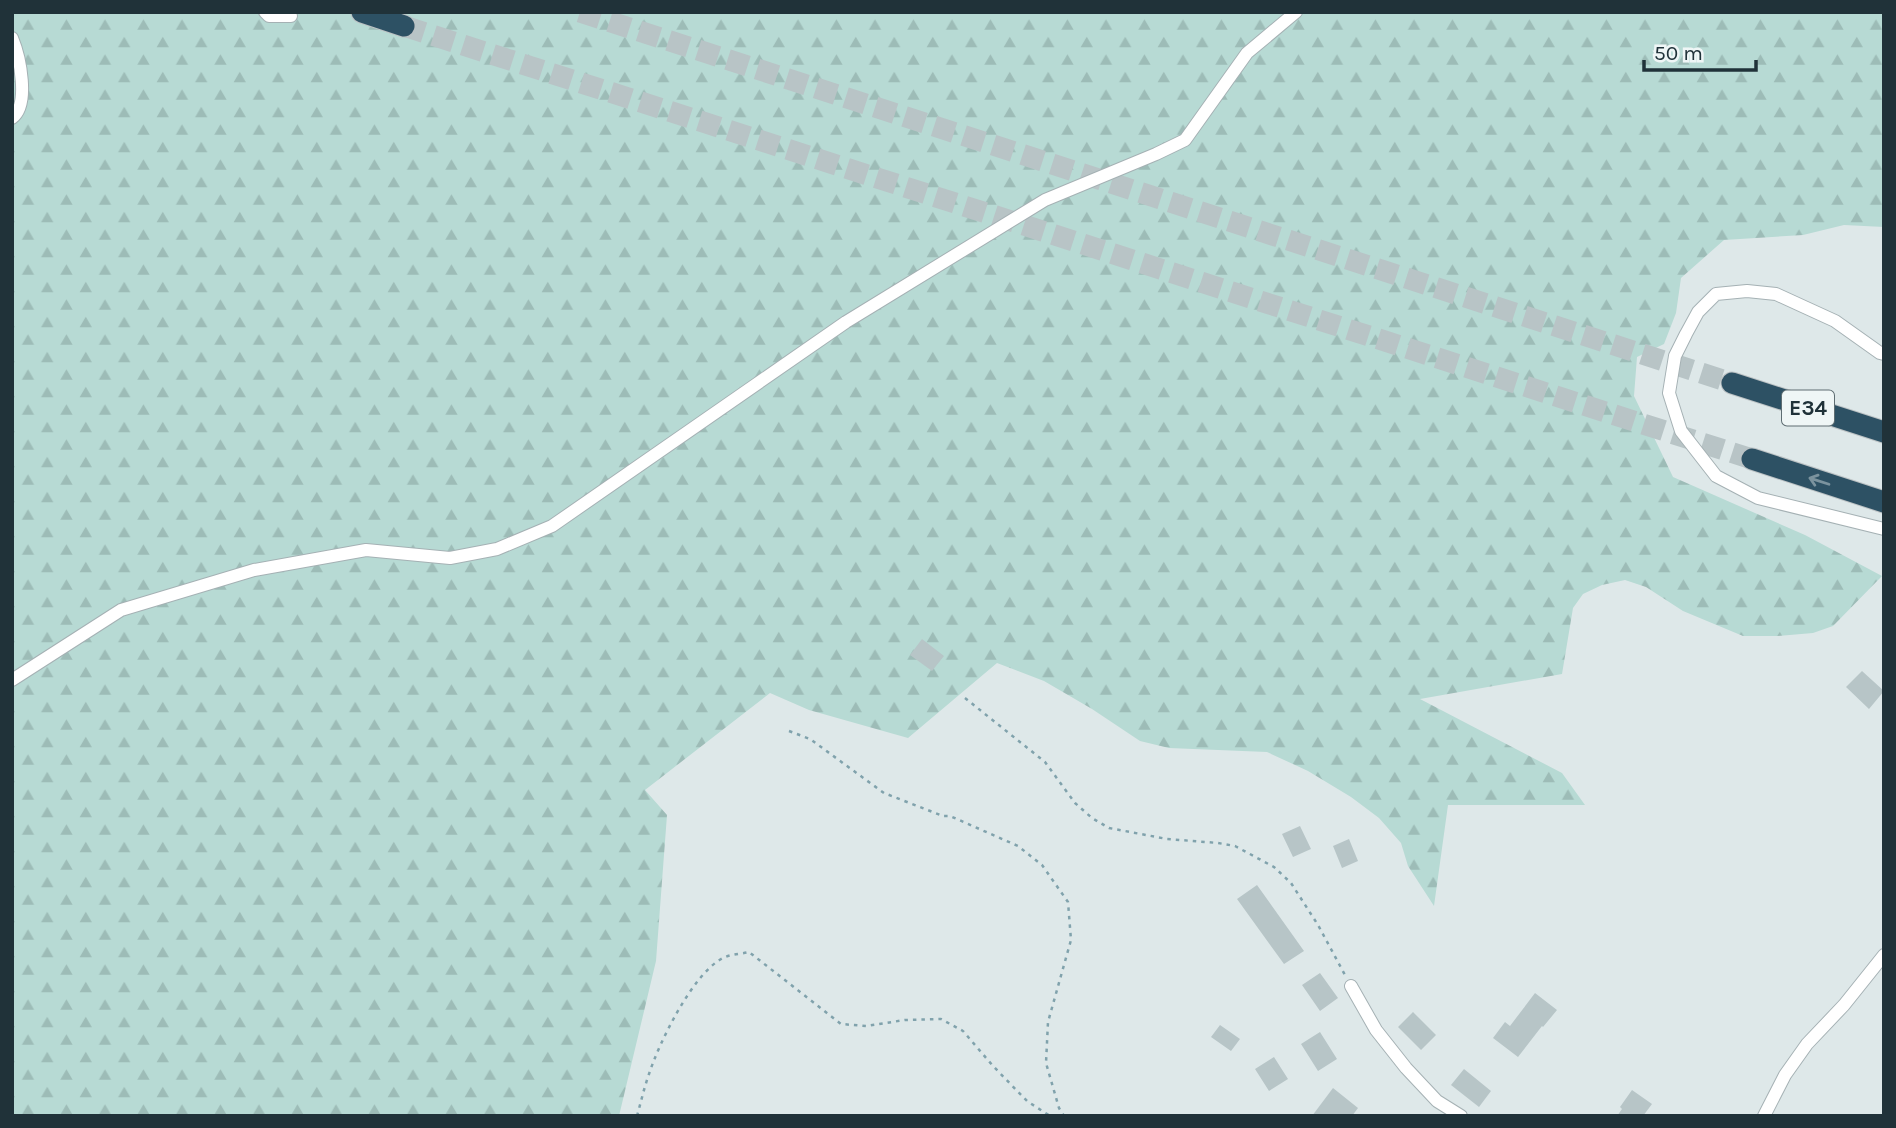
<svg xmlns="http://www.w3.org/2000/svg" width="1896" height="1128" font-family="Karla,sans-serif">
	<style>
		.forest { fill: url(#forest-firs) }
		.building { fill: #b7c5c7 }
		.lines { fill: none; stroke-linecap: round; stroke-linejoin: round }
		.highway-tunnel { stroke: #b8c4c6; stroke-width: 21; stroke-dasharray: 21 10; stroke-linecap: butt }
		.street-casing { stroke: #a5b1b4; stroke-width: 14 }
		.highway-casing { stroke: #bcc2c4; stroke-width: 23 }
		.path { stroke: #80a2ac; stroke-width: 2.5; stroke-dasharray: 3.5 5; stroke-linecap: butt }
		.street { stroke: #fff; stroke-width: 12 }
		.highway { stroke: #2d5164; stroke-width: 21 }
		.oneway { stroke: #7b939e }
		.labels { text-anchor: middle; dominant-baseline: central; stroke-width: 6; stroke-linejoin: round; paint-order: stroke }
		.shield { fill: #eff6f6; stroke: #5e6d72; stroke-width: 2 }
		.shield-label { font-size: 21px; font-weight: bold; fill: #203239 }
	</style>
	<defs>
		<pattern id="forest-firs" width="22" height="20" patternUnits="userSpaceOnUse" patternTransform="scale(1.75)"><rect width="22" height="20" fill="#b7dad4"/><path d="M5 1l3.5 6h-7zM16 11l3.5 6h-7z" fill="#9dbcb7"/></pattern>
	</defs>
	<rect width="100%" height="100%" fill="#dee8e9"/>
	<path class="forest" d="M12 12H1884V227L1844 225 1803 235 1724 240 1681 278 1676 313 1664 344 1637 357 1634 396 1673 477 1805 535 1882 576 1833 626 1813 633 1778 636H1743L1683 611 1646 587 1625 580 1602 585 1583 594 1573 608 1562 674 1420 699 1562 773 1585 805H1448L1434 906 1408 866 1401 843 1379 818 1351 797 1308 771 1267 752 1169 748 1140 741 1092 709 1044 681 997 663 908 738 809 710 770 693 645 790 667 815 656 961 619 1116H12Z"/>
	<path class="building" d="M922 639 944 656 932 671 910 655Z
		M1862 671 1884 691 1869 709 1846 687Z
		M1300 826 1311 849 1293 857 1282 834Z
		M1349 839 1358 861 1342 868 1333 846Z
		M1257 885 1304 951 1284 964 1237 899Z
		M1320 973 1338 998 1320 1011 1302 985Z
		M1535 993 1557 1010 1543 1027 1542 1026 1518 1057 1493 1038 1505 1022 1510 1026Z
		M1413 1012 1436 1035 1421 1050 1398 1027Z
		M1220 1025 1240 1039 1231 1051 1211 1037Z
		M1320 1032 1337 1059 1318 1071 1301 1044Z
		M1274 1057 1288 1079 1269 1091 1255 1069Z
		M1464 1069 1491 1091 1479 1107 1451 1085Z
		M1333 1088 1358 1108 1352 1116H1312Z
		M1632 1090 1652 1104 1643 1116H1617L1622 1109 1620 1107Z"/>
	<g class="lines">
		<path class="highway-tunnel" d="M580 12 1732 383
			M404 26 1752 459"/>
		<g class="street-casing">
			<path id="street" d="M265 12 269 16H291
				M12 38C20 57 30 105 12 118
				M1884 354 1880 353 1835 321 1776 294 1747 291 1716 294 1698 312 1686 334 1675 356 1669 393 1681 431 1716 476 1758 498 1884 529
				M12 680 121 610 254 570 366 550 450 558 497 549 552 526 846 322 1045 200 1156 154 1185 140 1247 53 1296 12
				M1351 986 1376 1030 1406 1068 1437 1101 1461 1116
				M1764 1116 1785 1075 1807 1044 1844 1005 1884 955"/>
		</g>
		<g class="highway-casing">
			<path id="highway" d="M362 12 404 26
				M1732 383 1884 432
				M1752 459 1884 502"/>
		</g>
		<path class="path" d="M965 698 1045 762 1075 803 1092 818 1109 828 1167 839 1218 843 1235 846 1274 867 1291 883 1318 925 1345 975
			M789 731 810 739 884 793 943 816H950L1018 846 1042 865 1068 902 1071 940 1048 1022 1046 1063 1059 1108 1064 1116
			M637 1116C641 1102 644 1088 649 1074 659 1043 693 973 723 958 731 954 741 954 749 952L841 1024 866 1026 905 1020 941 1019 963 1031 993 1066 1027 1101 1050 1116"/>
		<use href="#street" class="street"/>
		<use href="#highway" class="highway"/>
	</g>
	<defs><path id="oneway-shaft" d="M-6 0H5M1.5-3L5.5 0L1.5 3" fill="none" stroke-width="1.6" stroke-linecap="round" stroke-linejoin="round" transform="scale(1.75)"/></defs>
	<use class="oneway" href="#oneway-shaft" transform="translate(1819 481) rotate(-162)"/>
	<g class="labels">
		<rect class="shield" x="1782" y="390.5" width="52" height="35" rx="5"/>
		<g class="shield-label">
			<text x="1808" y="408">E34</text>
		</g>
	</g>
	<rect width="1896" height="1128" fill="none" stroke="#203239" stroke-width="28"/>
	<path d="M1644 60v10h112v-10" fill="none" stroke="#203239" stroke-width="3.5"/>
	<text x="1654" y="60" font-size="21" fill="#203239" stroke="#eff6f6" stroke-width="5" paint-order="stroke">50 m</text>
</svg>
